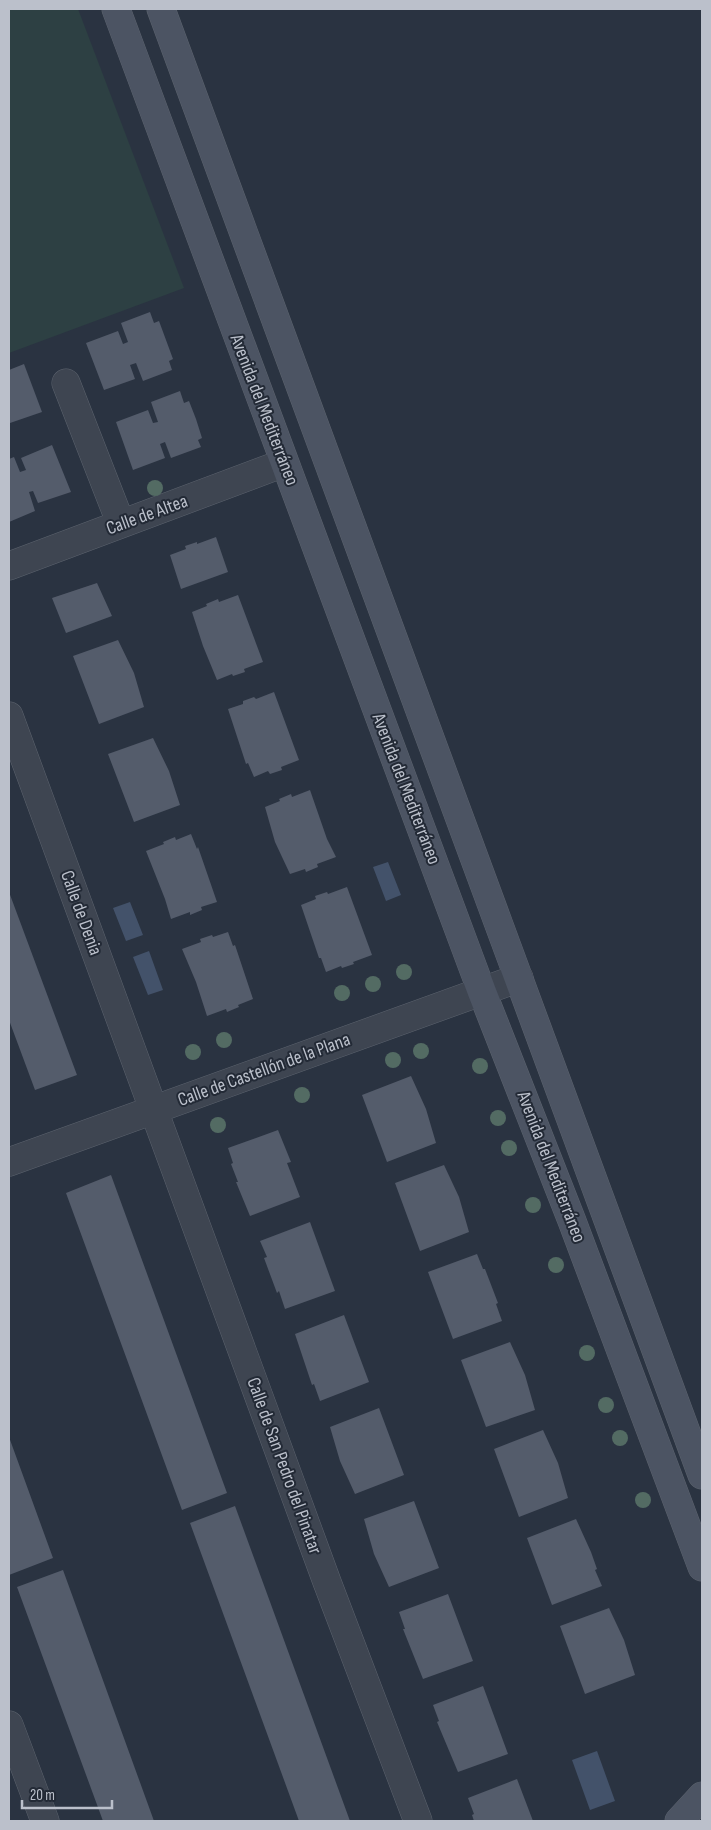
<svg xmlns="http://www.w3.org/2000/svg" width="711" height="1830" font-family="'Sofia Sans Condensed',sans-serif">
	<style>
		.green { fill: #2d4043 }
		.water { fill: #43526a }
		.building { fill: #545c6b }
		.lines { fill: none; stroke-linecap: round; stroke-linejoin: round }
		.street-casing { stroke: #5c636e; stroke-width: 29 }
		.secondary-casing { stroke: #5c636e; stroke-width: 29 }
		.street { stroke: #3e4551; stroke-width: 28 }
		.secondary { stroke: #4c5463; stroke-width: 28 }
		.tree { fill: #536b63 }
		.labels { text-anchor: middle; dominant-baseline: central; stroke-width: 4; stroke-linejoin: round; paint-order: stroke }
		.street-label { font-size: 19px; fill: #bbc0cb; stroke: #232a36 }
	</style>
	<rect width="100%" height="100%" fill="#2a3341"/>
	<path class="green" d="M9 9H78L184 288 9 353Z"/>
	<path class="water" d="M388 862 401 895 386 901 373 867Z
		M130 902 143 935 126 941 113 908Z
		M149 951 163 990 148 995 133 957Z
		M597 1751 615 1801 590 1810 572 1760Z"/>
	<path class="building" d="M150 312 154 323 159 321 173 359 169 361 172 370 143 381 136 363 130 365 135 379 104 390 86 343 118 331 123 344 128 342 121 323Z
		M24 364 42 412 10 423 9 370Z
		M180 391 184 403 189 401 196 419 202 438 198 440 201 447 171 458 165 442 160 444 165 458 133 470 116 422 148 410 153 423 158 422 151 402Z
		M52 445 71 492 38 503 33 491 29 492 35 511 9 522V459L14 457 20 472 26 470 21 458Z
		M216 537 228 572 181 589 170 555 186 549 185 546 197 542V544Z
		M97 583 112 616 66 633 52 598Z
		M238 595 263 662 244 669 245 672 233 676 232 674 217 680 203 646 192 612 207 606 206 604 218 599 219 602Z
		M118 640 134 673 144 707 99 724 73 656Z
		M274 692 299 760 281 767 282 770 270 774 268 771 254 777 248 763 246 764 228 709 243 704V701L254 697 256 699Z
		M153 738 169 771 180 805 134 822 108 754Z
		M310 790 327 839 336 857 317 864 318 867 306 872 305 869 290 874 275 842 265 807 280 801 279 799 291 794 292 797Z
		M191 834 197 849 198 847 217 902 201 907 202 910 190 915V912L171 919 165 899 146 851 164 844 163 842 175 837 176 840Z
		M347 887 372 955 353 962 354 964 342 968 341 966 326 972 321 958H319L301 905 316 899 315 896 327 892 328 894Z
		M9 892 77 1075 35 1090 9 1020Z
		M228 932 233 946 235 945 253 999 238 1005 239 1007 227 1012 226 1009 207 1016 196 982 182 949 201 942 200 939 212 935 213 937Z
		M411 1076 426 1109 436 1143 387 1162 362 1095Z
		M278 1130 291 1162 287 1163 300 1197 250 1216 236 1182H238L231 1164 233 1163 228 1148Z
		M444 1165 459 1197 469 1232 420 1251 395 1183Z
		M111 1175 227 1493 182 1510 66 1193Z
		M310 1222 335 1291 285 1309 279 1291 277 1293 264 1258 267 1257 260 1241Z
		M477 1254 483 1269H485L498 1303 496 1304 502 1321 453 1339 428 1272Z
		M344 1315 369 1382 320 1401 314 1384 312 1385 295 1334Z
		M510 1342 525 1375 535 1410 486 1427 461 1360Z
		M379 1408 404 1475 355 1494 340 1461 330 1427Z
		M543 1430 558 1463 568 1498 519 1517 494 1449Z
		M9 1437 53 1558 9 1575Z
		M414 1501 439 1568 389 1587 374 1554 364 1519Z
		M235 1506 350 1821H299L190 1523Z
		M576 1519 591 1552 597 1569 595 1570 602 1586 552 1605 527 1538Z
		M63 1570 154 1821H103L17 1587Z
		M448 1594 473 1661 423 1679 403 1629H405L399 1612Z
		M609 1608 624 1640 635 1675 585 1694 560 1626Z
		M483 1686 508 1754 458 1772 437 1722 439 1721 433 1705Z
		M517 1779 533 1821H474L472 1815 474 1814 468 1798Z"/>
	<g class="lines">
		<g class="street-casing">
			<path id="street" d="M66 383 121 524
				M9 566 284 463
				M9 716 327 1582 418 1821
				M9 1162 519 978
				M9 1725 45 1821"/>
		</g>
		<g class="secondary-casing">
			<path id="secondary" d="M116 9 482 992 572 1221 702 1567
				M161 9 702 1475
				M679 1821 702 1796"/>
		</g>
		<use href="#street" class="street"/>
		<use href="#secondary" class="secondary"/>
	</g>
	<g class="tree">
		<circle cx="155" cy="488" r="8"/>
		<circle cx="404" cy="972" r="8"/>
		<circle cx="373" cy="984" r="8"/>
		<circle cx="342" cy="993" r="8"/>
		<circle cx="224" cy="1040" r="8"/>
		<circle cx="421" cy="1051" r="8"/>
		<circle cx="193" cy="1052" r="8"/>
		<circle cx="393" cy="1060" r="8"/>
		<circle cx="480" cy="1066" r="8"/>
		<circle cx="302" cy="1095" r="8"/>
		<circle cx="498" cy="1118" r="8"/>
		<circle cx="218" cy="1125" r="8"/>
		<circle cx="509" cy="1148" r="8"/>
		<circle cx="533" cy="1205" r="8"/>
		<circle cx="556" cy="1265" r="8"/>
		<circle cx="587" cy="1353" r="8"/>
		<circle cx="606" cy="1405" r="8"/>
		<circle cx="620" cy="1438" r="8"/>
		<circle cx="643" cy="1500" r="8"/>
	</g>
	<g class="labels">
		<g class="street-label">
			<text transform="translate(264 410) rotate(69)">Avenida del Mediterráneo</text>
			<text transform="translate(147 515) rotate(-20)">Calle de Altea</text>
			<text transform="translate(406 789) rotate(69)">Avenida del Mediterráneo</text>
			<text transform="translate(81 913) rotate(70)">Calle de Denia</text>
			<text transform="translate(264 1070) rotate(-20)">Calle de Castellón de la Plana</text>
			<text transform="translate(551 1167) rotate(69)">Avenida del Mediterráneo</text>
			<text transform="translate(284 1466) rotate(70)">Calle de San Pedro del Pinatar</text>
		</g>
	</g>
	<rect width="711" height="1830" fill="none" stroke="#bbc0cb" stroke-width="20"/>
	<path d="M22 1800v8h90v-8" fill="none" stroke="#bbc0cb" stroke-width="2.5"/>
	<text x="30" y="1800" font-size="15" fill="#bbc0cb" stroke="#232a36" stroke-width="4" paint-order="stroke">20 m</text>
</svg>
